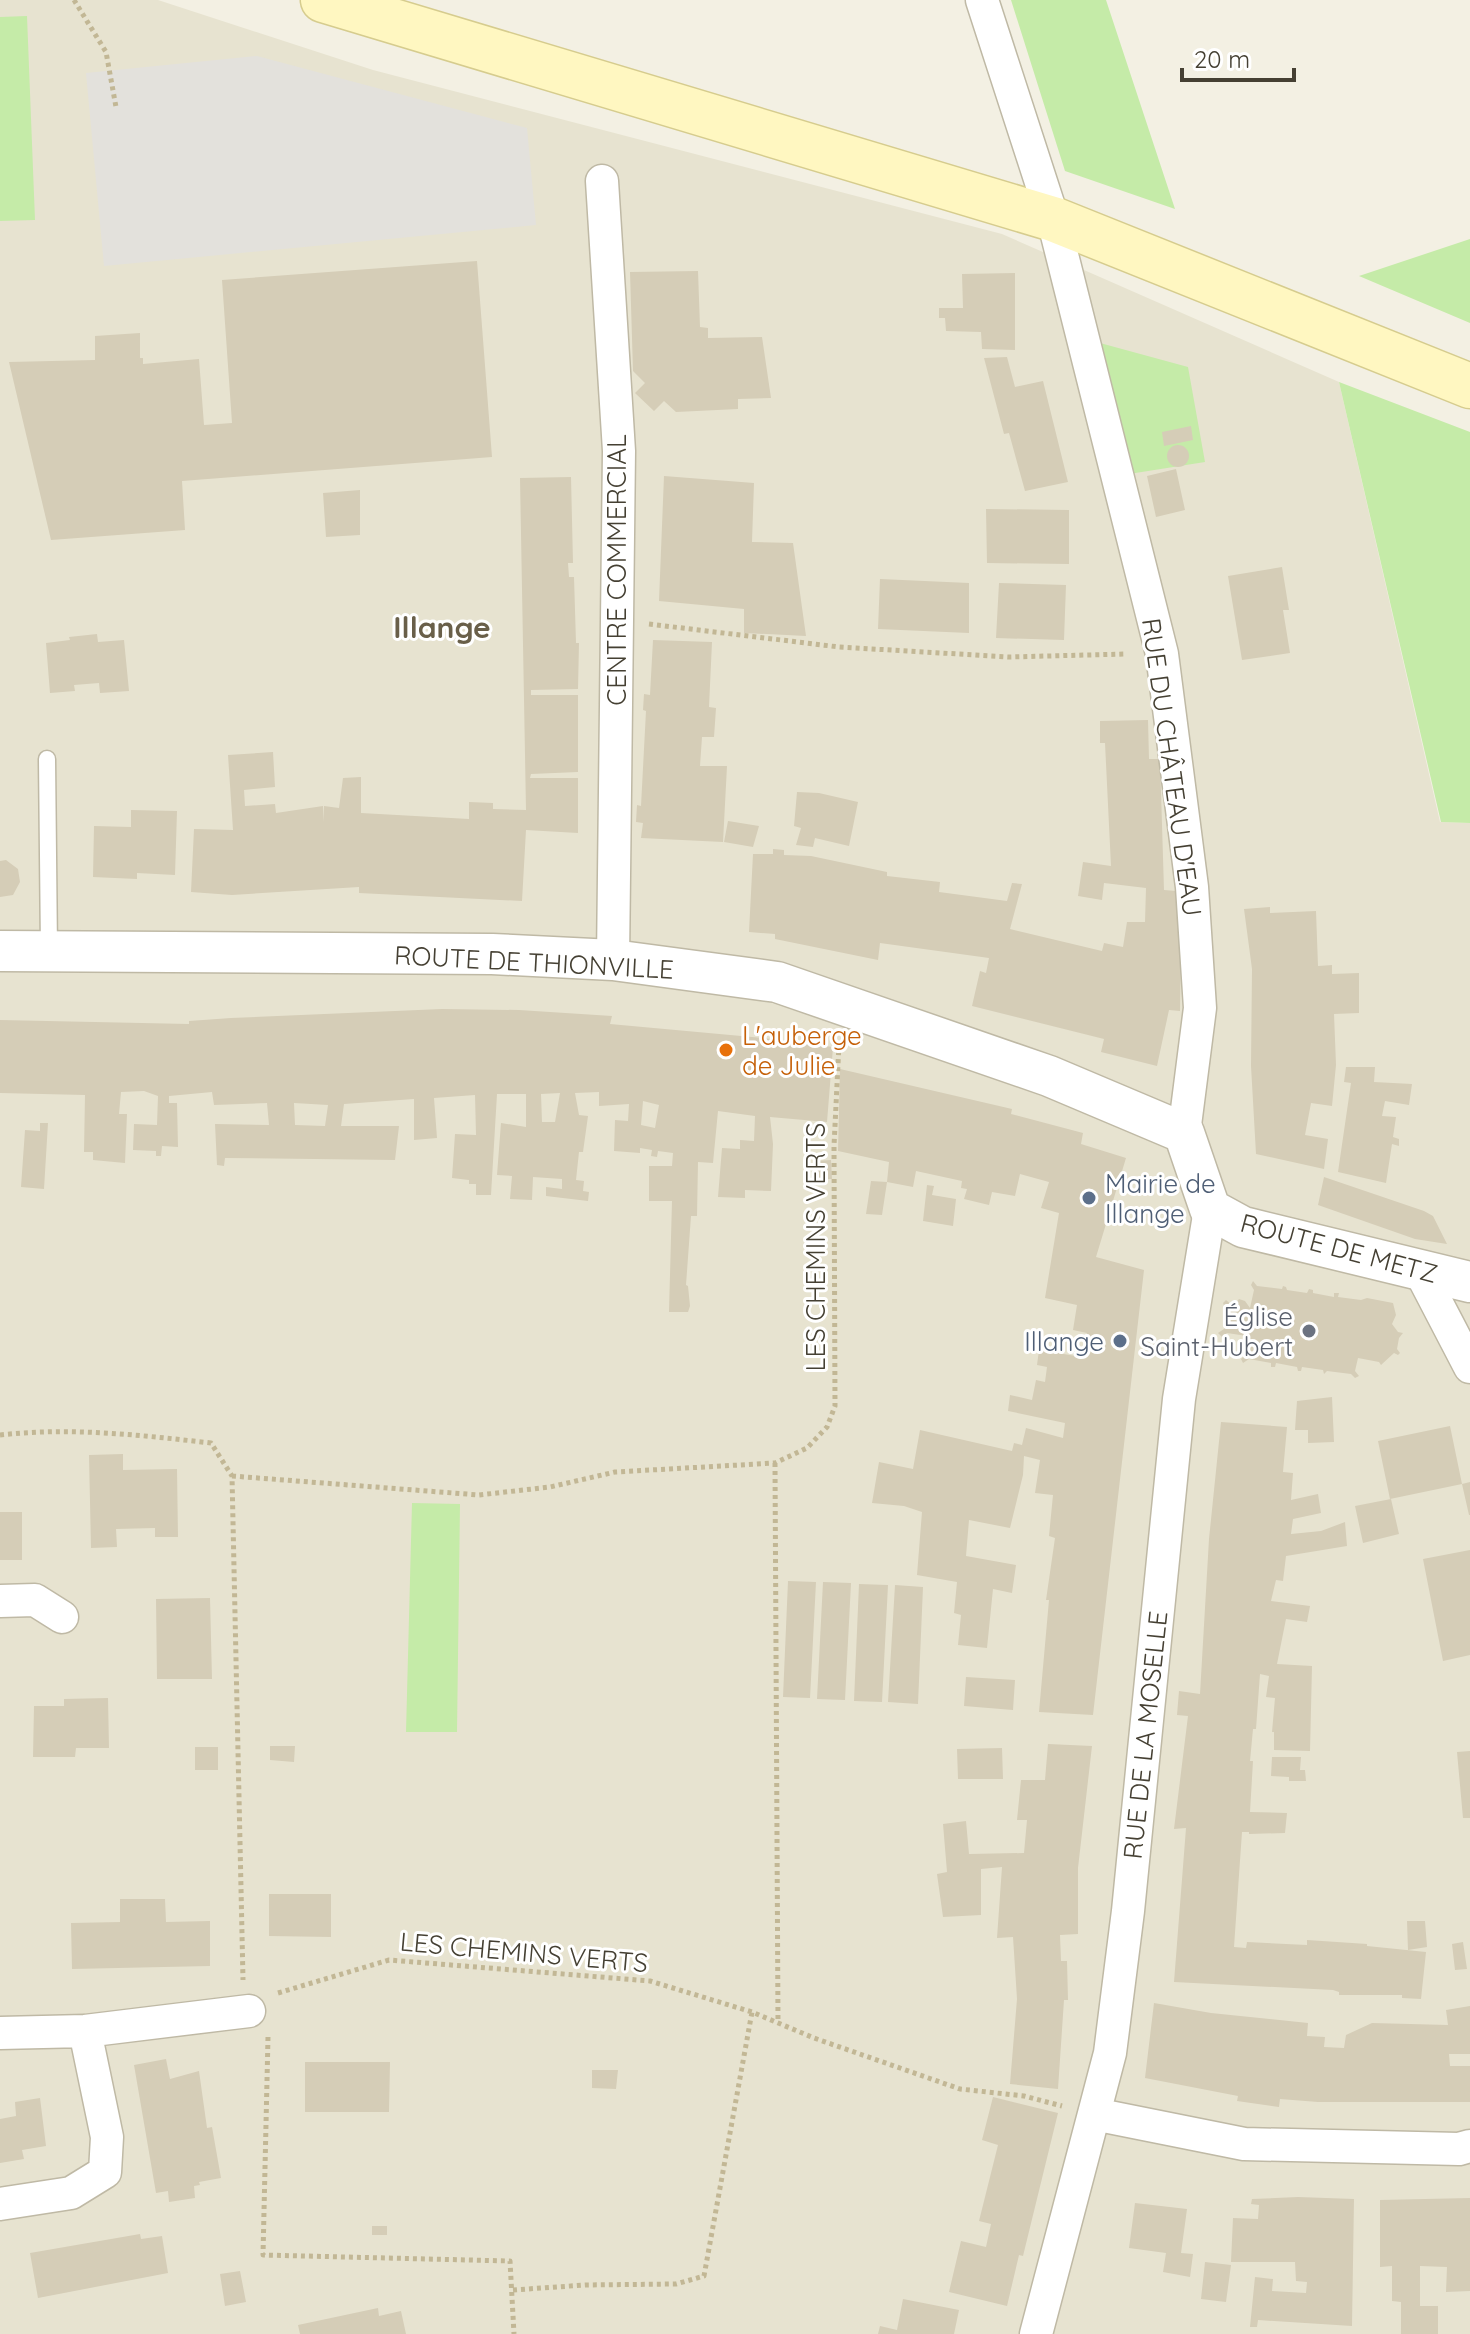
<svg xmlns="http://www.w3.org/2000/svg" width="1470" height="2334" font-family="Quicksand,sans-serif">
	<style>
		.residential { fill: #e7e3d0 }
		.green { fill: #c5eba8 }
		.parking { fill: #e3e1dc }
		.building { fill: #d5cdb7; fill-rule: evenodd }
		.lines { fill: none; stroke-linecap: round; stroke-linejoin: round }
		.service-casing { stroke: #bfb9a5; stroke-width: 19 }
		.minor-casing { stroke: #bfb9a5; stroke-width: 35 }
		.tertiary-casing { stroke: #bfb9a5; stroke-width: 43 }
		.secondary-casing { stroke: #d6cc8e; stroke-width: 47 }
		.path { stroke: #c2b795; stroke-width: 5; stroke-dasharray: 4 4; stroke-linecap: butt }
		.service { stroke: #fff; stroke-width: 16 }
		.minor { stroke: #fff; stroke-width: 32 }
		.tertiary { stroke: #fff; stroke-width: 40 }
		.secondary { stroke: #fff7c1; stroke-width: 44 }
		.food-dot { fill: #e8710a; stroke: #fff; stroke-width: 3 }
		.service-dot { fill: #5c6f8a; stroke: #fff; stroke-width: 3 }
		.worship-dot { fill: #6b7280; stroke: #fff; stroke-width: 3 }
		.labels { text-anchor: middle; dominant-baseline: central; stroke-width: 6; stroke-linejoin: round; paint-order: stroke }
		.street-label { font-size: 26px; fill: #454033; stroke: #fff }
		.food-label { font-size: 26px; fill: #c56008; stroke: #fff; text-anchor: start }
		.service-label { font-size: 26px; fill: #4e5e75; stroke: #fff; text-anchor: start }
		.worship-label { font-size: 26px; fill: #5b616d; stroke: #fff; text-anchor: end }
		.quarter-label { font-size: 30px; font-weight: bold; fill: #695f49; stroke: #fff }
	</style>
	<rect width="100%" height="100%" fill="#f3f0e3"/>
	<path class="residential" d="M0 0H158L373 70 1002 234 1339 382 1440 822 1470 823V2334H0Z"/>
	<path class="green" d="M1011 0H1106L1175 209 1065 171Z
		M27 16 35 220 0 221V17Z
		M1470 239V323L1359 276Z
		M1100 343 1188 367 1205 462 1129 474Z
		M1339 382 1470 432V823L1441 822Z
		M412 1503 460 1504 457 1732H406Z"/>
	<path class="parking" d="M257 56 527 128 536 225 104 266 86 73Z"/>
	<path class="building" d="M477 261 492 457 182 481 185 530 51 540 9 362 95 360V336L140 333V358H143V364L199 359 204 425 232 423 222 280Z
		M698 271 700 327 708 328V338L762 337 771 398 738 399V409L676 412 664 401 654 411 635 393 645 383 633 371 630 272Z
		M1015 273V350L982 349 981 332 946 331 945 318H939V308H963L962 274Z
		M1007 357 1015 387 1043 381 1068 482 1025 491 1009 433 1004 434 984 358Z
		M1191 426 1193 440 1164 446 1162 432Z
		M1167 456a11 11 0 1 1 22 0a11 11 0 1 1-22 0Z
		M1176 469 1185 510 1156 517 1147 476Z
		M664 476 754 483 752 542 793 543 806 636 744 633V609L659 601Z
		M571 477 573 563H568L569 577H574L576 643H579L578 689 531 690V695H578V772L531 774 530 778H578V833L526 830 522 901 359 893V887L232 895 191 892 194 829 233 830 228 755 273 752 275 787 244 790 245 806 275 804 276 813 323 806 324 822V806L339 808 343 778 361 777V813L469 819V802L493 803V809L526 810 520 478Z
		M360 490V535L326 537 323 493Z
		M986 509 1069 510V564L987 563Z
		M1282 567 1289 610H1283L1290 653 1242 660 1228 576Z
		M880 579 969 583V633L878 629Z
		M999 583 1066 585 1064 640 996 638Z
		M97 634 98 642 124 640 129 691 100 693 99 683 74 685 75 691 50 693 46 643 70 640 69 637Z
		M653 640 712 642 709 707 716 708 714 737H702L700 766H727L723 842 641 838 643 823 636 822 637 805 641 806 646 711 643 710 644 694 650 695Z
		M1148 720 1149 759H1160L1164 890 1176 891 1181 947 1180 1011 1169 1010 1157 1066 1101 1052 1104 1039 972 1006 980 971 986 973 989 958 880 943 878 960 775 939V934L749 932 753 854H773V849L784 850V855L811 856 887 872V876L940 882 939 892 1007 901 1012 883 1022 884 1010 929 1102 951 1104 943 1123 947 1127 922H1145L1146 888 1104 883 1102 900 1078 896 1083 862 1111 866 1105 743H1100V721Z
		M797 792 819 793 858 802 849 846 815 838 813 847 796 845 801 828 794 826Z
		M131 810 177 811 175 875 137 873V879L93 877 94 826 131 827Z
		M728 821 759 826 753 847 724 842Z
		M6 860 18 869 20 882 13 895 0 897V861Z
		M1270 907V913L1316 911 1318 966 1332 965V974L1359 973V1013L1334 1014 1336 1065 1332 1106 1311 1103 1305 1135 1328 1139 1324 1169 1256 1154 1251 1066 1252 969 1244 909Z
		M442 1009 519 1010 612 1016 610 1024 763 1038 833 1047 827 1122 770 1117 773 1144 771 1191 745 1190V1198L718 1197 722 1148 740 1149V1140L754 1141 755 1116 718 1111 713 1163 698 1162 697 1216H691L686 1285 688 1286 690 1306 688 1312H669L672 1201H649V1166H672L673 1153 658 1151 657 1157 651 1156 652 1150 640 1148V1153L614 1151 615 1120 628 1121 629 1104 599 1106V1092L575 1093 579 1115 588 1116 583 1152H579L576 1180 584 1181 583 1191 589 1192 588 1201 546 1196V1187L562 1189V1179L533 1177 532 1200 510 1199 512 1176 497 1175 501 1123 526 1127V1094H497L491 1195H476V1184H469V1180L452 1178 455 1134 476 1135 475 1095 434 1098 437 1138 414 1140V1099L344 1104 341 1126H399L395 1160 225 1158 224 1166 217 1165 215 1124 269 1125 267 1103 214 1105 212 1092 169 1096V1103H177L178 1147 162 1146 161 1156H156V1151L133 1150 134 1124 157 1125 158 1096 144 1091 121 1092 119 1114H127L125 1163 93 1160V1152H84L85 1095 0 1093V1020L189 1024V1021L231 1018ZM560 1093 555 1122H542L541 1094ZM643 1101 659 1105 655 1128 641 1125ZM294 1103 328 1105 325 1126 295 1125Z
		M1346 1067H1375L1374 1082 1412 1084 1409 1105 1385 1101 1382 1116 1396 1117 1393 1137 1399 1139V1146L1392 1144 1386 1183 1338 1172 1351 1083 1344 1082Z
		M840 1069 1012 1109 1011 1114 1083 1133 1081 1144 1126 1158 1096 1257 1144 1270 1093 1715 1039 1712 1049 1600H1046L1055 1538 1049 1536 1053 1495 1035 1493 1040 1460 1024 1456 1023 1475 1010 1528 969 1520 966 1556 1016 1565 1012 1593 993 1589 987 1648 958 1645 961 1615 954 1613 957 1582 917 1575 922 1512 904 1506 872 1503 879 1462 913 1469 920 1430 1012 1451 1014 1443 1022 1445 1026 1428 1063 1438 1065 1423 1008 1411 1010 1395 1032 1400 1036 1380 1045 1382 1047 1367 1037 1365 1039 1350 1082 1357 1087 1333 1073 1330 1077 1305 1045 1298 1059 1213 1041 1208 1049 1182 1020 1174 1015 1196 992 1192 989 1205 964 1199 967 1189 961 1188 962 1181 916 1171 913 1187 887 1182 882 1215 866 1214 871 1181 887 1182 889 1162 838 1151Z
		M40 1123H48L44 1189 21 1187 25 1130 40 1131Z
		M831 1160 832 1179H816L815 1161Z
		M1324 1177 1424 1211 1433 1216 1447 1244 1415 1239 1318 1205Z
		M927 1185 934 1186 932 1195 956 1199 953 1226 923 1221Z
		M1253 1281 1257 1286 1282 1289 1283 1286 1286 1287 1287 1290 1307 1293 1309 1289 1313 1290V1293L1334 1297V1293H1339L1338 1297 1361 1300 1367 1298 1393 1303 1396 1315 1392 1324 1398 1332 1403 1333 1399 1338 1397 1349 1400 1353 1398 1355 1394 1353 1381 1365 1379 1362 1358 1358 1355 1371 1359 1376 1355 1378 1351 1374 1327 1371 1324 1374 1323 1370 1302 1367 1301 1371H1298L1297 1367 1276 1363 1275 1367H1271V1363L1249 1359 1243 1363 1241 1359 1244 1356 1247 1336 1227 1333 1222 1337 1218 1333 1224 1329 1227 1313 1223 1303 1226 1300 1233 1306 1239 1299 1245 1301 1250 1308 1254 1290 1251 1285Z
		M1332 1397 1334 1442 1308 1443V1430H1295L1297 1401Z
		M1221 1422 1287 1427 1283 1472 1293 1473 1291 1500 1318 1494 1321 1513 1293 1519 1291 1534 1321 1531 1345 1522 1347 1546 1286 1556 1283 1581 1276 1580 1271 1601 1310 1606 1307 1622 1286 1619 1277 1664 1312 1666 1310 1751 1274 1750V1732H1272L1275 1698 1266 1697 1269 1676 1260 1674 1256 1729H1253L1250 1761H1253L1250 1812 1287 1813 1285 1833 1249 1834V1832H1242L1234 1947 1246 1948 1247 1942 1307 1945V1940L1367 1944V1946L1426 1952 1421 1999 1402 1998V1995H1339V1992L1333 1990 1174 1982 1186 1828 1174 1829 1188 1716 1177 1715 1179 1691 1200 1694 1209 1539Z
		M1450 1426 1462 1484 1390 1499 1378 1441Z
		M123 1454V1470L177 1469 178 1537H155V1528L116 1529 117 1547 91 1548 89 1455Z
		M1470 1482V1515H1469L1462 1484Z
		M1391 1499 1399 1534 1363 1543 1355 1506Z
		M0 1512H22V1560H0Z
		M1470 1550V1655L1443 1661 1423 1559Z
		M788 1581 816 1582 810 1698 783 1697Z
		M823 1582 851 1583 845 1700 817 1699Z
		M859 1584 888 1585 882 1702 854 1701Z
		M895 1585 923 1587 918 1704 888 1702Z
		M210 1598 212 1679H157L156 1599Z
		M966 1677 1015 1680 1013 1710 964 1706Z
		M108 1698 109 1748H76L75 1757H33L34 1706H64V1699Z
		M1048 1744 1092 1746 1078 1868V1934L1060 1935 1061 1961H1067L1068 2000H1064L1058 2089 1010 2084 1017 1999 1013 1937 997 1938 1002 1867 981 1869V1915L943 1917 937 1874 947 1872 943 1824 966 1821 969 1854 1024 1853 1027 1820H1017L1021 1780H1045Z
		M270 1746H295L294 1762 270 1760Z
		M195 1747H218V1770H195Z
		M1002 1748 1003 1779H958L957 1749Z
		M1470 1751V1818H1463L1457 1752Z
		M1272 1757H1301L1300 1770H1305L1306 1781H1289V1777L1271 1776Z
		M269 1894H331V1937L269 1936Z
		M120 1899H165L166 1922 210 1921V1966L72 1969 71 1923 120 1922Z
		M1407 1921H1425L1427 1947 1408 1950Z
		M1463 1942 1467 1969 1455 1970 1452 1944Z
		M1154 2003 1211 2013 1308 2023 1307 2036 1325 2037 1324 2047 1344 2048 1346 2035 1372 2023 1448 2025 1446 2010 1470 2006V2054H1449L1450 2066H1470V2102H1318L1280 2099 1279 2107 1237 2101 1238 2096 1145 2078Z
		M166 2059 170 2079 199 2071 207 2128 212 2127 221 2178 199 2182 200 2185 194 2186 195 2198 169 2202 168 2191 156 2193 134 2065Z
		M305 2062H390L389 2112H305Z
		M592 2070H618L616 2089 592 2088Z
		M993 2097 1058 2113 1023 2256 1019 2255 1007 2306 949 2292 961 2241 986 2247 991 2224 979 2221 998 2145 982 2140Z
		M40 2098 46 2146 22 2150 24 2159 0 2163V2119L16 2116 15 2102Z
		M1298 2197 1354 2199 1352 2326 1258 2320 1257 2327H1250L1255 2277 1273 2279 1272 2291 1306 2293 1307 2282 1296 2281 1295 2262H1231L1233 2218 1258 2219 1259 2205 1251 2204 1252 2199Z
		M1470 2198V2291L1446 2292 1447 2267 1420 2266V2306H1438V2334H1401V2302L1392 2301V2266L1380 2267V2200Z
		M1135 2203 1187 2209 1181 2253 1193 2254 1190 2277 1163 2272 1166 2253 1129 2248Z
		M372 2226H387V2235H372Z
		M140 2234 141 2239 162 2236 168 2273 38 2298 30 2253Z
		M1205 2262 1231 2265 1226 2302 1201 2299Z
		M240 2271 246 2302 225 2306 220 2274Z
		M903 2299 959 2310 954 2334H878L880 2326 897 2330Z
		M378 2308 379 2316 401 2311 406 2334H300L298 2325Z"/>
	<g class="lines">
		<g class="service-casing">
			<path id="service" d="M47 759 49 950"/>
		</g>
		<g class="minor-casing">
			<path id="minor" d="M982 0 1053 219 1162 654 1192 887 1200 1008 1184 1133
				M602 181 619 451 613 960
				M1419 1269 1470 1367
				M0 1601 35 1600 62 1617
				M0 2033 85 2031 249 2011
				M1094 2114 1244 2144 1459 2149 1470 2146
				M0 2204 71 2193 105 2172 107 2137 85 2031
				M1036 2334 1110 2053 1128 1911 1179 1399 1210 1209"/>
		</g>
		<g class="tertiary-casing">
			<path id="tertiary" d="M0 951 492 954 613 960 777 982 1049 1076 1184 1133 1210 1209 1243 1227 1470 1282"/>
		</g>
		<g class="secondary-casing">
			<path id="secondary" d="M323 0 1053 219 1470 386"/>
		</g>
		<path class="path" d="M74 0 106 52 116 107
			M649 624 839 647 1009 657 1126 654
			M0 1435C71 1427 140 1435 211 1443L232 1476 243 1980
			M775 1463 778 2022
			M232 1476 479 1495 550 1487 615 1472 775 1463 807 1448 827 1427 835 1406 834 1146 839 1044
			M278 1993 389 1960 650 1981 752 2012 814 2038 960 2089 1024 2096 1062 2106
			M268 2037 263 2255 510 2261 514 2334
			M513 2290 585 2285 676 2284 704 2276 752 2012"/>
		<use href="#service" class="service"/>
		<use href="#minor" class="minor"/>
		<use href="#tertiary" class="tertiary"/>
		<use href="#secondary" class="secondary"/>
	</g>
	<circle class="food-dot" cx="726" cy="1050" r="8"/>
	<g class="service-dot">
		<circle cx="1089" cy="1198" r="8"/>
		<circle cx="1120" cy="1341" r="8"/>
	</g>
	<circle class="worship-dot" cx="1309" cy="1331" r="8"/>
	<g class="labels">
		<g class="street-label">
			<text transform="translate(616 570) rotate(-90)">CENTRE COMMERCIAL</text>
			<text transform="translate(1172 767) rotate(82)">RUE DU CHÂTEAU D'EAU</text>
			<text transform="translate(534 962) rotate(3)">ROUTE DE THIONVILLE</text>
			<text transform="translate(815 1247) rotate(-90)">LES CHEMINS VERTS</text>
			<text transform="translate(1339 1248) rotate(15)">ROUTE DE METZ</text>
			<text transform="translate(1145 1735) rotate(-84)">RUE DE LA MOSELLE</text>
			<text transform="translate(524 1952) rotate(5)">LES CHEMINS VERTS</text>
		</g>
		<g class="food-label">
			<text x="742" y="1035">L'auberge<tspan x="742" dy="30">de Julie</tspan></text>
		</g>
		<g class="service-label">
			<text x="1105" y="1183">Mairie de<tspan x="1105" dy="30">Illange</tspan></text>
			<text x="1104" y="1341" text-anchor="end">Illange</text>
		</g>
		<g class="worship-label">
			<text x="1293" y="1316">Église<tspan x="1293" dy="30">Saint-Hubert</tspan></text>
		</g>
		<g class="quarter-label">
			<text x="442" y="627">Illange</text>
		</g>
	</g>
	<path d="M1182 68v12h112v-12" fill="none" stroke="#454033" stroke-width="4"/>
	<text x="1194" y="68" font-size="24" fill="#454033" stroke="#ffffff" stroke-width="6" paint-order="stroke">20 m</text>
</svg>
